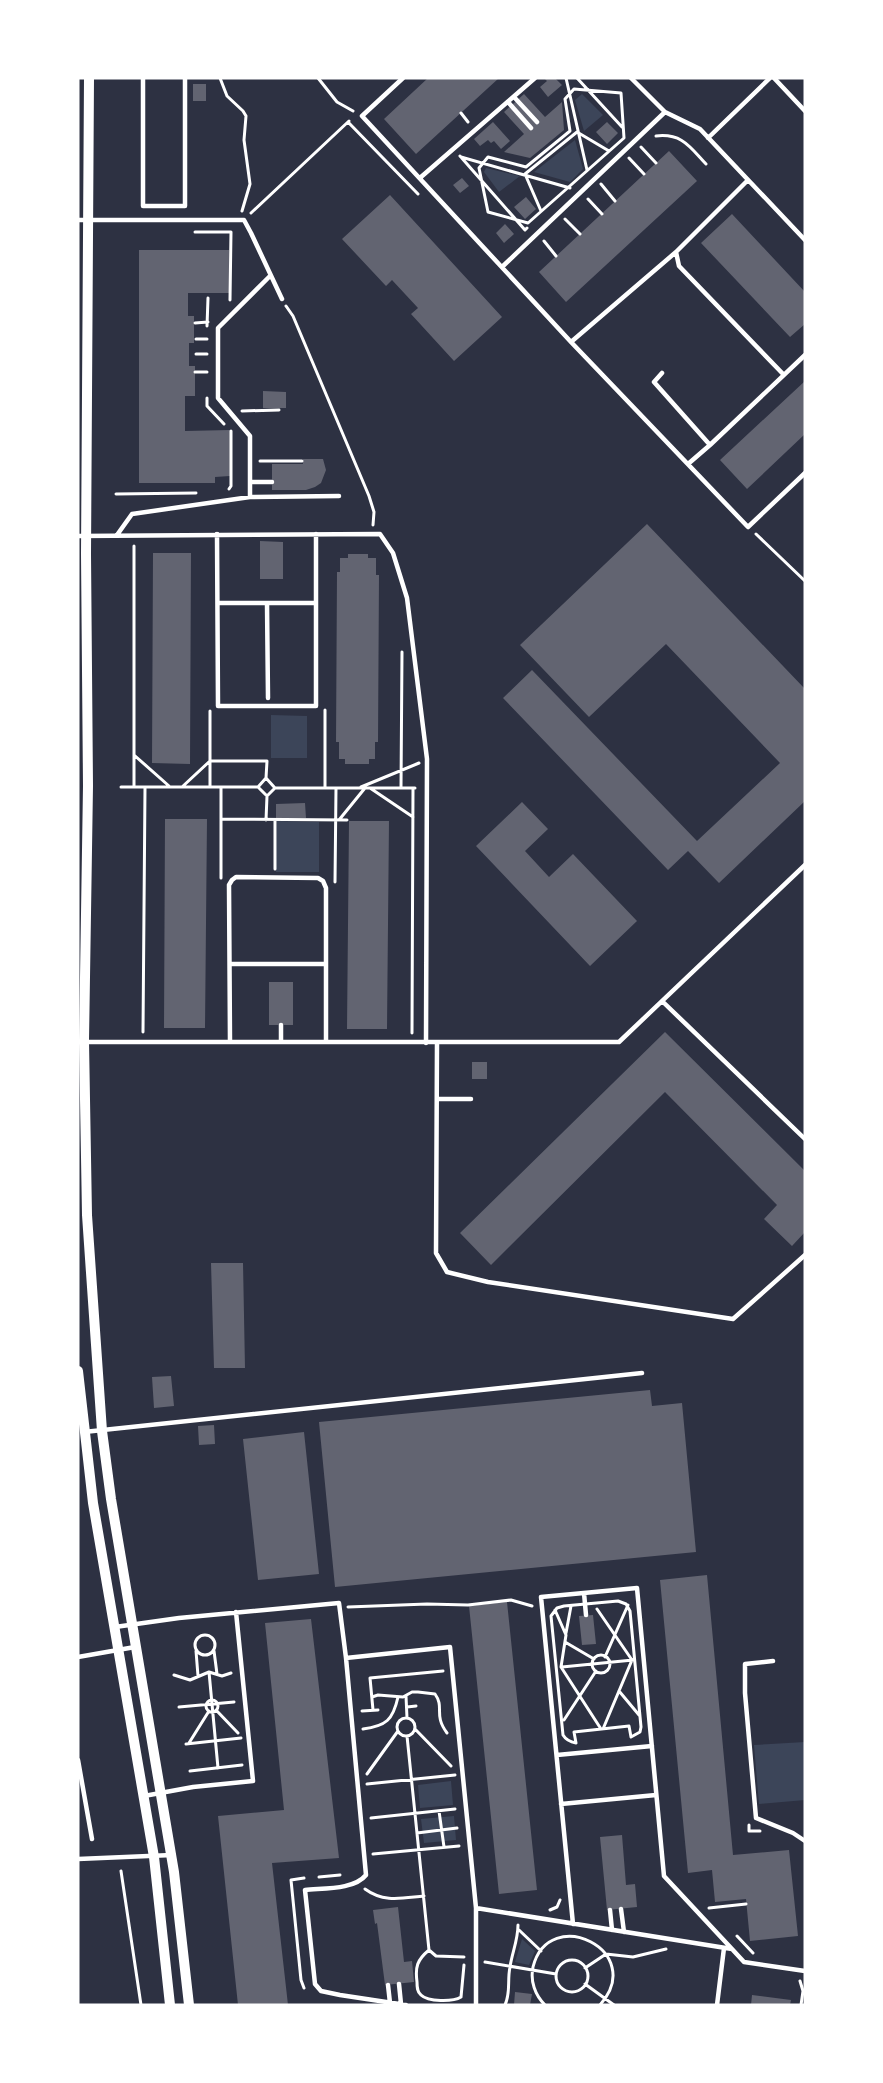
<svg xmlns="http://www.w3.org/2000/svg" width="883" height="2083" font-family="Roboto,sans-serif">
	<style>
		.green { fill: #3c4559 }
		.building { fill: #626471 }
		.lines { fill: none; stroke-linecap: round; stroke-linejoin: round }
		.path { stroke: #fff; stroke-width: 3 }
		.service { stroke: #fff; stroke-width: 4.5 }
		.tertiary { stroke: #fff; stroke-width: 10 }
	</style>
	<rect width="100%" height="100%" fill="#2d3142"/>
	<path class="green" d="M582 94 603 115 584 131 575 100Z
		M575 140 583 169 570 182 534 172Z
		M486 168 520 176 499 192 484 172Z
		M271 715 307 716V758H271Z
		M277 821 319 822V872H276Z
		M805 1742V1800L759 1804 754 1745Z
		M451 1781 453 1805 420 1808 418 1785Z
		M454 1816 456 1840 424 1843 421 1819Z
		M522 1939 535 1951 529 1965 515 1962Z"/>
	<path class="building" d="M428 78H499L416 154 384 119Z
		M544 78H555L562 85 548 97 540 87 547 81Z
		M193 84H206V101H193Z
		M524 94 545 117 562 102 564 130 530 158 504 152 524 134 504 112Z
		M493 122 510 141 501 149 494 141 491 143 488 140 480 146 474 139Z
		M607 122 618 133 607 144 596 132Z
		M669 151 697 181 566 302 539 272Z
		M462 178 469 186 460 193 453 185Z
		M390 195 502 317 454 361 411 314 418 308 392 280 386 286 342 239Z
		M526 197 536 209 525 219 514 207Z
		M732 214 805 292V324L790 337 701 243Z
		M505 224 514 234 504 243 496 233Z
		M139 250H229V293H188V316H194V343H189V366H195V396H185V431L230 430V476L215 477V483H139Z
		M805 381V434L747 489 720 460Z
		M263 391 286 392V408H263Z
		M303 459H323L326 470 321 483 315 487 306 490H272V464H303Z
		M647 524 805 689V801L719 883 688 851 668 870 503 698 532 670 697 841 780 763 666 644 589 717 520 645Z
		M260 541 283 542V579H260Z
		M153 553H191L190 764 152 763Z
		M348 554H368V558H376V575H379L378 742H375V759H369V764H345V759H339V742H336L337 572H340V558H348Z
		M522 802 548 829 525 851 549 877 573 854 637 921 590 966 476 846Z
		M305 803 306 818H276V804Z
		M165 819H207L205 1028H164Z
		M349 821H389L387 1029H347Z
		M269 982H293V1025H269Z
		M665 1032 805 1171V1232L792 1246 764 1219 777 1205 665 1092 491 1265 460 1233Z
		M472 1062H487V1079H472Z
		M211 1263H243L245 1368H214Z
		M171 1376 174 1406 154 1408 152 1377Z
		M650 1390 652 1406 682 1403 696 1552 335 1587 319 1422Z
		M214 1425 215 1444 199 1445 198 1426Z
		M304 1432 319 1574 258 1580 243 1439Z
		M707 1575 733 1855 789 1850 798 1936 750 1941 746 1899 715 1902 712 1870 688 1873 660 1580Z
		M507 1602 537 1890 499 1894 469 1606Z
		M593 1615 596 1644 582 1645 579 1616Z
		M311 1619 339 1858 272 1863 288 2005H238L218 1816 284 1810 265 1623Z
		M622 1835 626 1885 635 1884 637 1907 607 1910 600 1837Z
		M398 1907 404 1962 412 1961 414 1982 385 1985 377 1923 375 1924 373 1910Z
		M515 1992 532 1994 530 2005H514Z
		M752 1995 791 2000 790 2005H751Z"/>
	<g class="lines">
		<path class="path" d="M220 78 227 96 243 111 246 116 244 140 250 184 242 211
			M318 78 337 102 353 111
			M566 78 587 170
			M577 78 622 127
			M574 89 621 93 624 138 528 223 488 212 479 168 488 157 526 167 570 131 565 99Z
			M461 113 468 122
			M348 122 418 194
			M656 136C682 133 690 147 706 164
			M641 147 656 163
			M460 156 525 230 527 228
			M461 157 570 188
			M629 158 644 174
			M601 184 615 201
			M588 199 602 214
			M541 211 525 174 577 132 609 151
			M251 213 349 121
			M565 219 580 234
			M195 232H231L230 300
			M544 241 556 256
			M286 306 293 316 369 496 374 512 373 525
			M195 323 208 322
			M207 326 208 298
			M196 339H207
			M196 354H207
			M195 372H207
			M207 398V406L224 424
			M242 411 279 410
			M260 461H302
			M229 489 231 486V431
			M116 494 196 493
			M756 534 805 581
			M134 755 169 786
			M266 778 275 788
			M121 787H258L266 778 267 761H210L182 787
			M134 787V546
			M210 787V711
			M258 787 267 796
			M361 787 419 763
			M325 788V710
			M370 788 413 817
			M401 788 402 652
			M221 819 347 820
			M266 820 267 796 275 788H415
			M275 820V869
			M339 820 365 788
			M221 878V787
			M335 882 336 788
			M143 1032 145 788
			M412 1033 413 788
			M618 1601 626 1604 630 1611 641 1727 640 1732 631 1737 629 1726 574 1732 576 1743C570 1742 566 1740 563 1735L551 1616 557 1608 564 1606Z
			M348 1607 427 1604 468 1605 511 1600 532 1606
			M597 1609 632 1660 603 1729
			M555 1610 566 1635 561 1667 601 1729
			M566 1633 571 1606
			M195 1645a10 10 0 1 1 20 0a10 10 0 1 1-20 0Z
			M565 1642 594 1659
			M196 1651 198 1676
			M214 1651 217 1674
			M592 1664a9 9 0 1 1 18 0a9 9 0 1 1-18 0Z
			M605 1657 628 1605
			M562 1667 633 1660
			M209 1672 218 1768
			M174 1675 190 1680 209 1672 222 1676 231 1673
			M619 1691 639 1715
			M406 1696 407 1718
			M372 1697 378 1695 403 1697 412 1692H418L435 1694C445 1708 433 1714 447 1733
			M206 1706a6 6 0 1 1 12 0a6 6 0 1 1-12 0Z
			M179 1707 234 1702
			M407 1707 416 1706
			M216 1710 238 1733
			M373 1710 370 1678 443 1671
			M362 1711 378 1710
			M397 1727a9 9 0 1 1 18 0a9 9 0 1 1-18 0Z
			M564 1720 596 1671
			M363 1729C386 1726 393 1720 398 1697
			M415 1729 451 1766
			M407 1736 429 1950 436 1956 464 1957
			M189 1743 209 1711
			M186 1744 241 1738
			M190 1771 242 1765
			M367 1774 398 1731
			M367 1784 455 1775
			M439 1811 444 1847
			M371 1818 455 1809
			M749 1825V1831H760
			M417 1833 457 1828
			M373 1854 459 1846
			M121 1871 141 2005
			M319 1877 340 1875
			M304 1878 291 1880 301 1980 304 1988
			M365 1889C384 1903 402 1898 424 1896
			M709 1908 746 1904
			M550 1910 557 1907 560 1900
			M519 1930 541 1951
			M737 1936 753 1953
			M429 1950C417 1960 415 1967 417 1982 417 1987 417 1992 421 1995 428 2002 453 2002 461 1997L464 1965
			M556 1976a16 16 0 1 1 32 0a16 16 0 1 1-32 0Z
			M485 1962 556 1974
			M585 1968 606 1954 633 1957 666 1949
			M800 1981 803 1991 801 2005
			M585 1984 614 2005
			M505 2005C511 1992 507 1981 510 1967 512 1953 518 1940 518 1925
			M545 2005C535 1995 530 1981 533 1967 549 1903 648 1951 600 2005"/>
		<path class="service" d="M143 78V206H185V78
			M403 78 362 116 571 342 748 527 805 473
			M631 78 665 112 700 129 805 240
			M774 78 805 111
			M514 97 537 122
			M508 102 531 128
			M708 138 770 78
			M421 177 535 78
			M748 180 676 252 679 266 784 375
			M78 220H244L251 233 282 299
			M502 267 665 112
			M571 342 676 252
			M662 373 654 382 710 445 805 355
			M688 464 710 445
			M250 482H272
			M250 497V436L218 398V328L270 276
			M217 534 218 706H316V534
			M117 535 132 514 250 497 339 496
			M78 536 380 534 393 553 407 598 427 759 426 1043
			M218 603H316
			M267 603 268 698
			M230 964H326
			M662 1001 805 1139
			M281 1025V1042
			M78 1042H619L805 865
			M230 1042 229 885 232 880 236 877 318 878 323 881 326 888V1042
			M437 1043 436 1253 447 1272 488 1282 733 1319 805 1255
			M438 1099H471
			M84 1432 642 1373
			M584 1593 586 1615
			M115 1627 179 1618 339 1603 346 1658 450 1647 476 1908V2005
			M78 1657 135 1647
			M346 1658 366 1875C354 1890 323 1888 305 1890L315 1984 321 1991 340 1995 406 2005
			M773 1661 745 1664V1693L756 1818 793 1833 805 1841
			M557 1755 652 1746
			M78 1760 92 1839
			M144 1796 193 1787 253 1781 236 1612
			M561 1804 656 1795
			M78 1859 172 1855
			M476 1908 732 1949 744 1962 805 1971
			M621 1909 624 1932
			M610 1910 612 1930
			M573 1924 541 1597 637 1588 664 1876 732 1949
			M399 1984 401 2004
			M388 1985 390 2003
			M717 2005 724 1948"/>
		<path class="tertiary" d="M89 78 86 554 88 786 84 1041 87 1215 102 1431 111 1499 174 1872 189 2005
			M78 1371 93 1503 154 1857 170 2005"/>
	</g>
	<rect width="883" height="2083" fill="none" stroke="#ffffff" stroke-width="159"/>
</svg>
